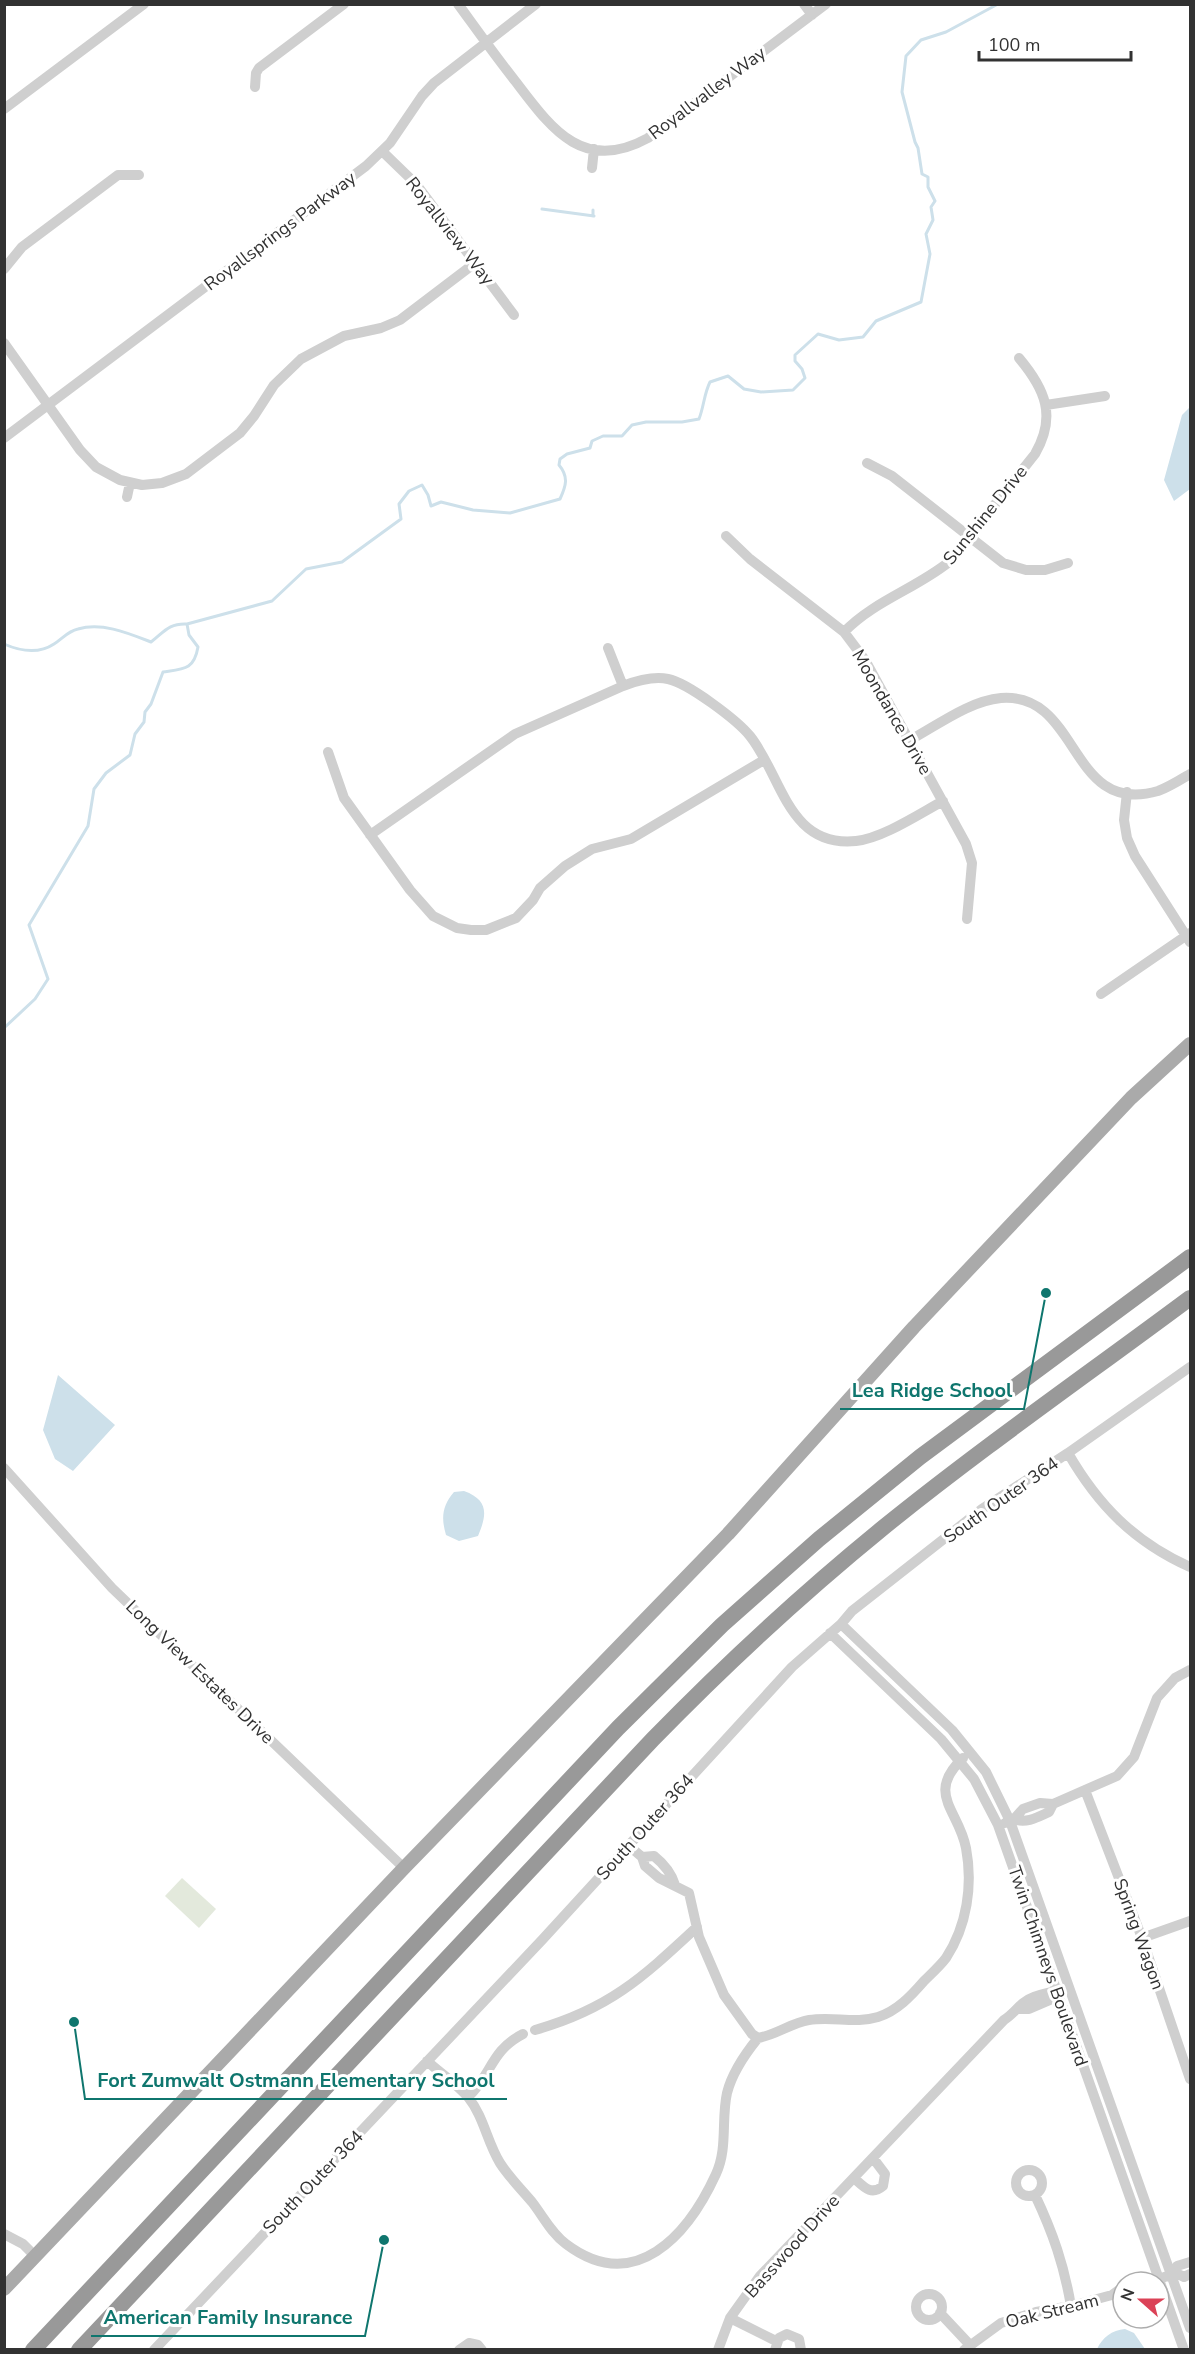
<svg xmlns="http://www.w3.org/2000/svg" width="1195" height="2354" font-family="'Nunito Sans',sans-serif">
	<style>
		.green { fill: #e3e9dc }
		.water { fill: #cde0ea }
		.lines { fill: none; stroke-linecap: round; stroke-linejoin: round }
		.stream { stroke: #cde0ea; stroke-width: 3 }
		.minor { stroke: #cfcfcf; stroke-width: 10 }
		.major { stroke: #aaa; stroke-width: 14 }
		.highway { stroke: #999; stroke-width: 16 }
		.labels { text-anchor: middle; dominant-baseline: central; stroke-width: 6; stroke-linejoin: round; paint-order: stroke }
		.street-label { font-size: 18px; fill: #323232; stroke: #fff }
		.leader { fill: none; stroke: #0f766e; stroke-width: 2 }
		.callout-dot { fill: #0f766e; stroke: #fff; stroke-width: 2 }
		.callout-label { font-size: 20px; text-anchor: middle; font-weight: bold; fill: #0f766e; stroke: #fff; stroke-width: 6; stroke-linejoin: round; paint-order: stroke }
	</style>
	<rect width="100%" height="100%" fill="#fff"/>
	<path class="green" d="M182 1878 216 1909 199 1928 165 1896Z"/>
	<path class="water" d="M1190 407V489L1174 501 1164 480 1182 415Z
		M58 1375 115 1425 73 1471 55 1459 43 1430Z
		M464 1491C489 1500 487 1515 478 1536L459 1541 446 1535C441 1518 442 1506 454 1492Z
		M1125 2329 1134 2333 1145 2349H1097C1102 2338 1112 2330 1125 2329Z"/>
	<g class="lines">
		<path class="stream" d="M542 209 594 216
			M593 210V216
			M4 644C20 651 39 654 54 644 62 639 68 631 78 629 102 622 128 633 151 642 164 632 169 623 187 624L272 601 306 569 342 562 401 519 399 504 409 491 422 485 428 495 431 506 441 502 473 510 510 513 560 499C566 486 569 477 559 465L560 459 567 454 590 448 592 441 603 436H622L632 425 646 422H682L699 419C704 406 704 394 710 382L728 376 744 389 761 392 793 390 805 378 802 369 795 361V355L818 334 839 340 863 337 876 321 921 302 930 254 926 234 933 220 931 207 935 201 928 187V177L922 174 918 148 915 142 902 92 906 56 921 40 946 32 998 4
			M4 1028 35 999 48 979 29 925 88 826 94 789 106 773 130 755 135 734 144 722 145 712 151 704 163 672C184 669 194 670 198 647L189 635 187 624"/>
		<path class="minor" d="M458 4C477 30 496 57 516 82 551 128 583 174 648 138L826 4
			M804 4 812 15
			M255 87 256 73 259 68 344 4
			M4 109 144 4
			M383 152 416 184 514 315
			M592 168 594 149
			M4 269 22 247 118 175H139
			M4 343 80 450 96 467 120 480 142 485 162 483 186 474 240 433 254 416 274 385 301 359 344 336 381 328 400 320 475 263
			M1046 405 1105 396
			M4 438 366 166 390 143 422 96 434 83 536 4
			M867 463 892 476 1003 563 1026 570H1045L1068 563
			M127 497 130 483
			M726 536 750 559 844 632 865 660 966 844 972 863 967 919
			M844 632C874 601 915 589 949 562L1035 454C1057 416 1045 389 1019 358
			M608 648 623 686
			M910 740C938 725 969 701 1001 698 1081 692 1068 817 1158 791 1169 787 1180 780 1190 774
			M328 752 344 798 410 890 433 916 457 928 471 930H486L516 918 533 900 540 888 565 866 592 849 631 839 764 760
			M1127 792 1124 820 1127 838 1135 856 1190 942
			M370 835 515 734 623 686C636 681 653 676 668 679 688 683 737 720 750 736 782 776 788 848 856 841 883 838 919 814 943 801
			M1101 994 1190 933
			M1068 1453C1098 1505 1134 1542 1190 1567
			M4 1468 112 1588 404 1868
			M841 1624 952 1730 986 1772 1010 1821 1190 2328
			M830 1633 941 1739 974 1779 998 1825 1184 2350
			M1085 1790 1142 1938 1190 2079
			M1014 1819C1026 1824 1038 1817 1049 1812L1053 1804
			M1005 1823 1014 1819 1023 1809 1040 1803 1053 1804 1117 1776 1134 1757 1157 1698 1175 1678 1190 1670
			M628 1845 642 1857 645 1866 659 1878 689 1893 699 1937 724 1995 752 2034 758 2038C776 2035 791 2023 809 2020 832 2016 856 2024 878 2017 897 2011 911 1996 924 1981 931 1974 940 1966 946 1958 967 1926 973 1885 966 1848 959 1810 925 1794 963 1758
			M642 1857 654 1856C664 1864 671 1872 675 1885
			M1142 1938 1190 1921
			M1019 2009H1029L1050 2000 1053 1993
			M535 2030C609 2009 642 1978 697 1927
			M427 2061C440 2073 457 2084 468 2097 484 2117 487 2142 500 2163 509 2177 521 2189 532 2202 543 2216 551 2233 566 2244 635 2296 688 2235 716 2174 728 2148 721 2120 727 2093 732 2073 745 2054 758 2038
			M468 2097C492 2075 490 2051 523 2034
			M1016 2183a13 13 0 1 1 26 0a13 13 0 1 1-26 0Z
			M854 2178C864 2187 871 2196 883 2186L885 2174 873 2158
			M1035 2195C1053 2233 1064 2265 1071 2306
			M4 2234 23 2244 35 2256
			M1176 2273 1184 2277 1190 2274
			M1135 2282 1153 2281 1176 2273 1177 2266 1190 2262
			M916 2307a13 13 0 1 1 26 0a13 13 0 1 1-26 0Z
			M940 2313 970 2345
			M730 2318 776 2341
			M154 2350 542 1940 792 1667 841 1624 852 1611 982 1509 1068 1453 1190 1367
			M459 2350 469 2343 478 2345 482 2350
			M718 2350 730 2318 760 2276 1004 2020C1012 2015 1017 2008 1023 2003 1034 1994 1049 1994 1061 1989
			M775 2350 779 2338 787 2334 799 2339 801 2350
			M964 2350 1001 2323 1036 2312 1071 2306 1112 2295 1123 2287"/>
		<path class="major" d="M4 2289 404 1868 728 1534 914 1327 1131 1098 1190 1044"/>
		<path class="highway" d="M33 2350 618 1728 722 1625 819 1539 920 1457 1190 1257
			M79 2350 653 1739C726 1664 803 1593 884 1527 983 1447 1088 1374 1190 1298"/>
	</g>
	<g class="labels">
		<g class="street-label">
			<text transform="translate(707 93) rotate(-37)">Royallvalley Way</text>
			<text transform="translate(280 231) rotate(-37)">Royallsprings Parkway</text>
			<text transform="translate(450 231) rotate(52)">Royallview Way</text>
			<text transform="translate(985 515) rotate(-51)">Sunshine Drive</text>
			<text transform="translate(892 712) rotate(60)">Moondance Drive</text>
			<text transform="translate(1001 1500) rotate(-35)">South Outer 364</text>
			<text transform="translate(200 1672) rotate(44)">Long View Estates Drive</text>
			<text transform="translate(645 1827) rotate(-48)">South Outer 364</text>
			<text transform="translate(1139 1934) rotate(70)">Spring Wagon</text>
			<text transform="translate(1048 1966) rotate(71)">Twin Chimneys Boulevard</text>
			<text transform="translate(313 2182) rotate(-46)">South Outer 364</text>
			<text transform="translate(792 2246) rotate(-48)">Basswood Drive</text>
			<text transform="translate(1052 2311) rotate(-14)">Oak Stream</text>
		</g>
	</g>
	<path class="leader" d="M1046 1293L1024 1409H840M74 2022L85 2099H507M384 2240L365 2336H91"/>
	<g class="callout-dot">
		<circle cx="1046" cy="1293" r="6"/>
		<circle cx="74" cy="2022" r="6"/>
		<circle cx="384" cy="2240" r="6"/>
	</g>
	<g class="callout-label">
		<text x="932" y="1397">Lea Ridge School</text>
		<text x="296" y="2087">Fort Zumwalt Ostmann Elementary School</text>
		<text x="228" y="2324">American Family Insurance</text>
	</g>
	<rect width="1195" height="2354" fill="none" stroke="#323232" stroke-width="12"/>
	<g transform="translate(1141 2300) rotate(291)"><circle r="28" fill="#ffffff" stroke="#adadad" stroke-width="1.5"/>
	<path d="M0-4.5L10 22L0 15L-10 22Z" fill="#db4257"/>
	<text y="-9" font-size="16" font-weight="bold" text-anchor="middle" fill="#323232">N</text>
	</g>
	<path d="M979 51v9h152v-9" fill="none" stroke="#323232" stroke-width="3"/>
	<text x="988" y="51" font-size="18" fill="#323232" stroke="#ffffff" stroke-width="4.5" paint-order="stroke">100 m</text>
</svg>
